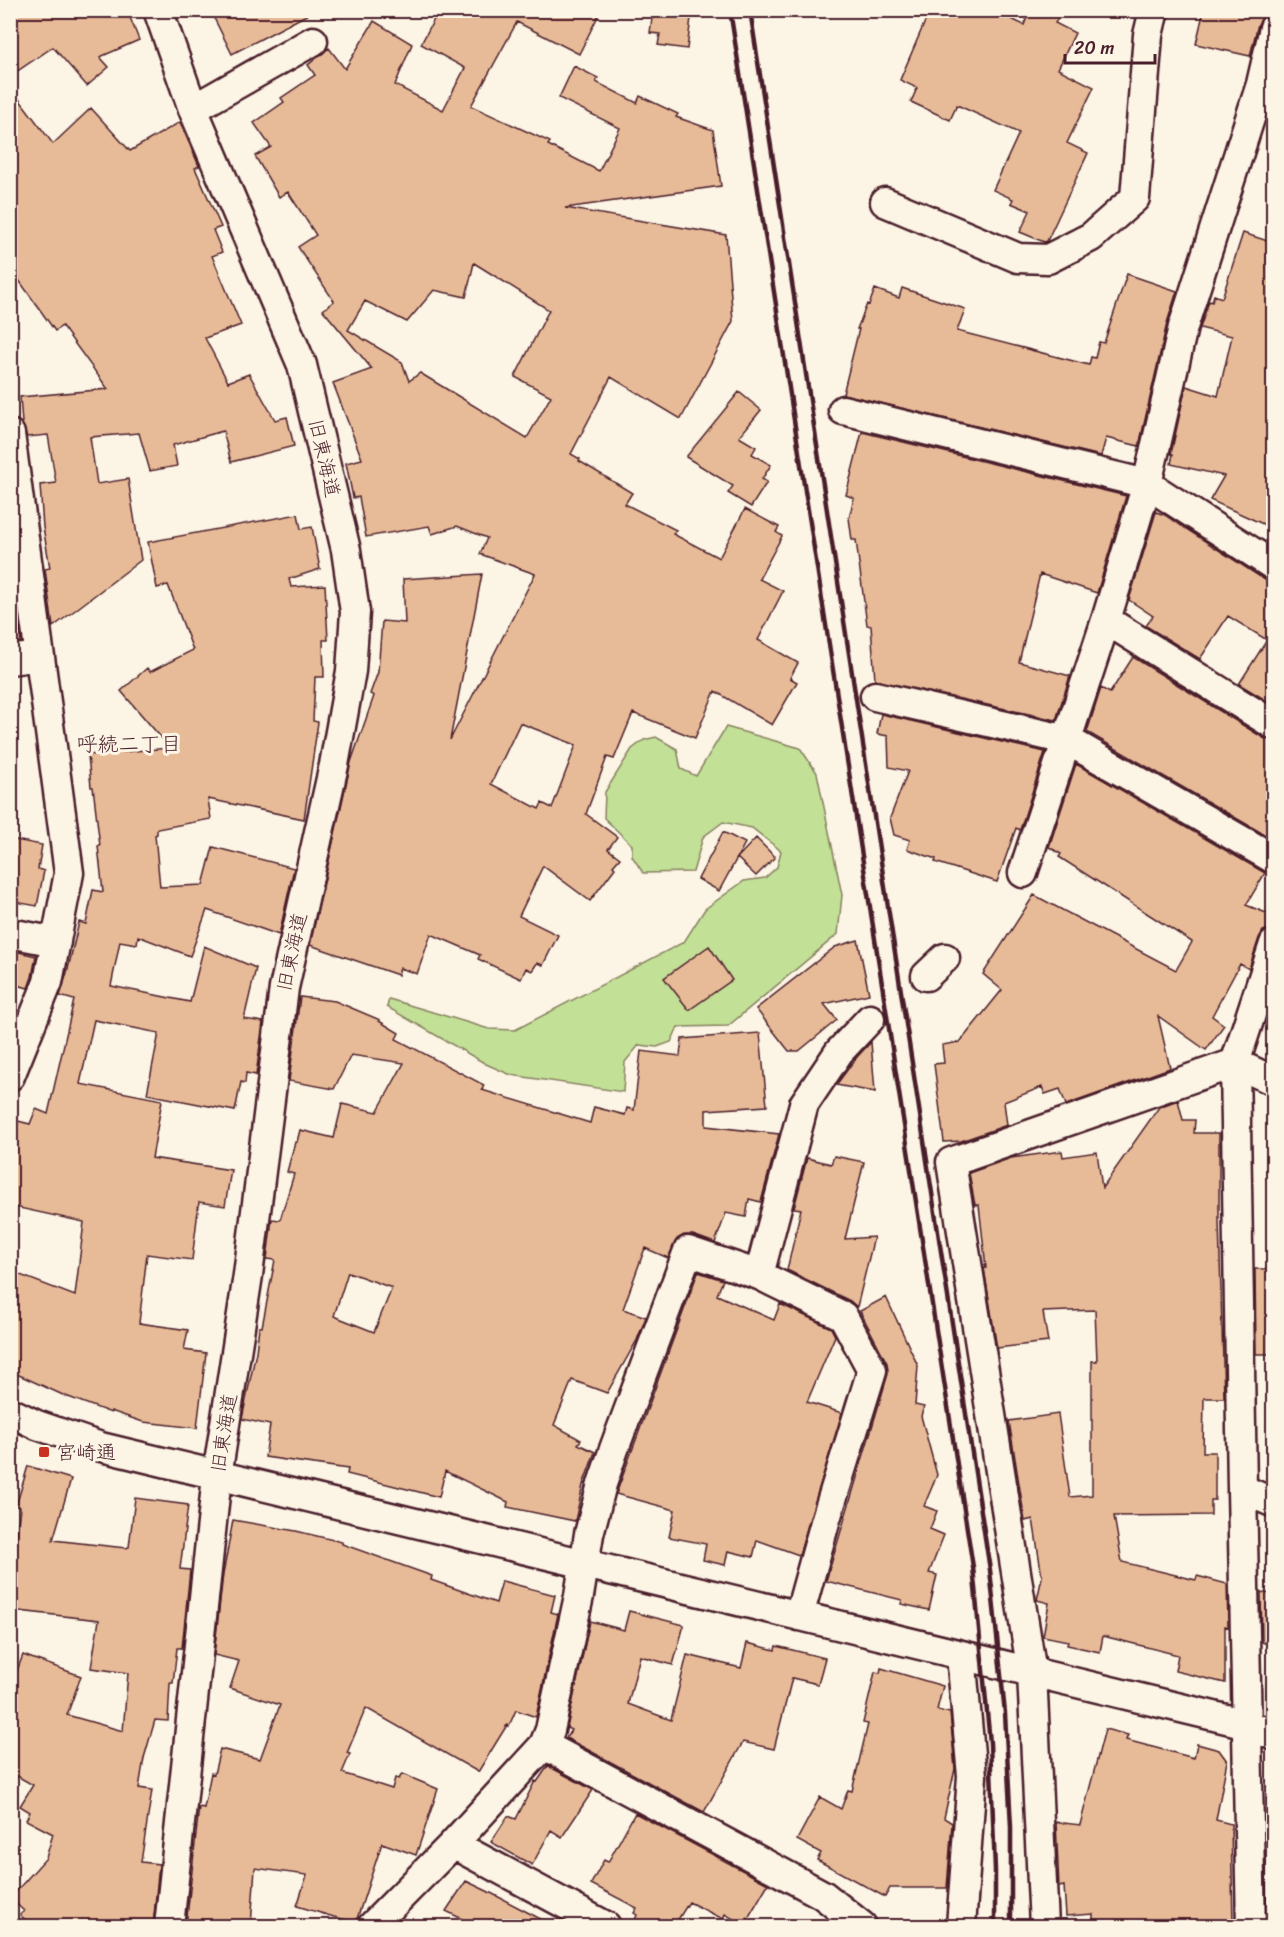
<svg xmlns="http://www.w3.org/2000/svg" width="1284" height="1937" font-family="Sriracha,'Klee One',sans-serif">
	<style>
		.green { fill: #c3e097; stroke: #868061; stroke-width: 1.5 }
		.building { fill: #e8bb98; stroke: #4a1f2b; stroke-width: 1.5; fill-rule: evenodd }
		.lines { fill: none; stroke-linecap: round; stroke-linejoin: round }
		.minor-casing { stroke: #4a1f2b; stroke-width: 33 }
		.minor { stroke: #fcf5e5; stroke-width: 28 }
		.rail { stroke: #4a1f2b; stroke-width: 4.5 }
		.poi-dot { fill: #c8321e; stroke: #fcf5e5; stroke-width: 2 }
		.labels { text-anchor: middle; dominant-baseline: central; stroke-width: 6; stroke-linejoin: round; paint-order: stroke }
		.street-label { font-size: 20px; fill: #4a1f2b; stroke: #fcf5e5 }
		.poi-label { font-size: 20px; fill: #4a1f2b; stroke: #fcf5e5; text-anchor: start }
		.neighbourhood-label { font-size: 21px; fill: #4a1f2b; stroke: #fcf5e5 }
	</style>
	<rect width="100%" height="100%" fill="#fcf5e5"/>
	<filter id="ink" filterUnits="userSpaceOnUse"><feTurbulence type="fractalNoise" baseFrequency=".0167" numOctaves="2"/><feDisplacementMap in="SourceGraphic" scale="12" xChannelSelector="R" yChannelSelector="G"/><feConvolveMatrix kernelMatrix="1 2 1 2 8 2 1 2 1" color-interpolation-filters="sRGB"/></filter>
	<g filter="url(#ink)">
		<path class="green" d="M726 727 800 748 817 773 842 895 838 934 728 1026 678 1027 671 1042 657 1047 639 1045 625 1062 623 1092 511 1075 486 1064 387 1007 389 999 489 1029 515 1030 684 942 705 909 744 881 765 878 777 867 781 851 752 828 723 822 703 837 693 872 643 873 632 856V845L604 818 605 792 632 749 644 740 656 737 677 749 681 769 696 776Z"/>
		<path class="building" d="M10 10H127L139 40 100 57 109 67 87 86 53 47 10 76V29L16 25 10 16Z
			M210 10H316L232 54Z
			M439 10H601L579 54 517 22 471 106 550 142 548 145 599 171 620 128 559 98 574 66 598 78 596 82 637 103 640 96 678 114 676 117 713 130 721 186 565 208 726 235 733 321 681 419 611 377 571 454 580 459 579 461 632 493 625 504 676 530 673 534 719 558 745 509 779 527 776 532 782 536 759 579 783 591 758 640 798 663 790 678 797 682 772 725 715 691 695 738 633 713 614 759 607 757 586 814 617 837 608 849 620 858 613 866 615 868 590 901 543 866 519 916 558 935 543 965 537 963 532 971 526 968 521 979 478 959 480 955 431 934 417 974 400 968 398 975 310 945 351 762 374 696 370 694 378 672 382 621 405 623 403 579 482 574 450 740 535 574 480 554 487 538 457 526 432 534 429 526 366 537 359 497 353 498 346 463 362 459 333 383 372 369 323 310 334 301 298 247 316 235 288 192 279 197 255 156 271 147 254 123 284 102 281 98 315 75 308 65 329 48 345 69 374 21 412 44 395 85 443 110 465 68 421 44ZM474 263 549 310 515 377 551 396 527 438 420 373 409 381 402 362 348 330 365 301 407 322 434 290 466 297ZM520 723 576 745 552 808 542 803 539 809 491 784Z
			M653 10H692L687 49 658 45 660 34 650 33Z
			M930 10H992L1024 25 1030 10H1043L1058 18 1055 23 1075 33 1058 69 1094 87 1067 143 1088 153 1047 241 1044 242 1020 232 1030 211 1011 203 1013 199 993 190 1019 133 957 105 950 120 911 102 917 88 900 80Z
			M1204 10H1267L1258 24 1250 56 1196 44Z
			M10 87 53 144 91 108 130 151 180 122 199 166 195 168 221 227 213 230 222 252 212 256 241 325 205 338 228 382 249 374 275 420 287 417 294 446 231 462 223 431 173 445 177 466 150 471 139 433 90 437 97 484 128 479 141 560 53 627 45 569 50 568 43 527 40 485 56 483 48 435 27 437 22 423 20 397 108 389 62 326 55 331 11 269Z
			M1243 233 1274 243V529L1210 500 1224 476 1171 464 1173 454H1171L1186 386 1218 396 1232 336 1200 328 1209 301 1212 302 1214 295 1222 298Z
			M1127 274 1177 291 1167 323 1139 446 1106 438 1101 456 843 394 859 329H857L867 304 869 305 875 289 899 298 902 288 965 309 957 331 1089 365 1091 357 1095 358 1099 342 1104 343Z
			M739 392 761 410 739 437 756 447 752 454 771 465 762 479 767 482 751 507 728 493 733 486 686 457Z
			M862 432 1126 496 1097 593 1040 574 1019 662 1070 676 1056 720 875 680 871 626 867 625 856 540H852L849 518 854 498 846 495Z
			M1156 512 1165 515 1265 580 1274 582V705L1239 684 1267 640 1228 616 1200 659 1146 626 1153 616 1129 600Z
			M298 514 301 529 312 527 320 569 289 579 291 587 325 585 328 640H323L324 677H315L313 721 318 722 304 819 208 799 211 819 157 829V834L155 835 160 887 203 885 213 847 294 868 279 935 207 910 190 956 138 936 137 944 120 941 111 986 190 1002 204 946 256 968 244 1019 263 1022 256 1075 246 1073 245 1083 241 1082 235 1111 147 1094 159 1033 94 1020 80 1084 162 1100 152 1158 231 1170 225 1206 199 1202 192 1260 147 1254 139 1323 188 1330 184 1350 206 1353 197 1428 143 1422 111 1411V1413L63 1395 10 1371V1271L75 1296 84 1222 10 1206V1119L30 1124 36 1109 48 1114 74 1000 60 996 68 969 79 922 86 924 93 890 103 892 98 846H100L93 787H91L88 755 170 748 121 691 147 668 150 672 193 650 168 585 157 588 148 542Z
			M16 605 21 642 10 643V606Z
			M1133 657 1265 739 1274 741V840L1087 732 1101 688 1110 693Z
			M881 714 1045 752 1020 830 1016 828 997 882 935 862 936 859 907 849 910 840 894 835 890 818 908 771 889 767 888 736 877 734Z
			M1076 764 1265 873 1246 905 1274 916V928L1263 931 1259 938 1249 969 1240 964 1212 1016 1224 1025 1206 1050 1158 1016 1170 1068 1066 1105 1060 1089 1045 1094 1042 1087 1004 1102 1007 1125 961 1141 944 1142 934 1064 944 1063 942 1045 960 1042 1002 990 983 974 1034 895 1176 970 1192 942 1059 857 1061 854 1049 847Z
			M723 832 745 843 737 858 756 838 775 857 756 876 737 858 719 891 698 879Z
			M10 839 42 845 38 869 44 871 37 906 10 901Z
			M858 940 869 994 824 1004 837 1020 799 1051H789L756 1009 835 947Z
			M709 946 732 980 689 1010 664 978Z
			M10 950 36 956 32 977 28 988 10 983Z
			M300 997 335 1001 380 1020 379 1021 399 1033 396 1039 484 1085 482 1090 590 1123 594 1107 625 1115 627 1108 634 1110 641 1051 680 1056 682 1039 760 1033 767 1106 706 1110V1126L779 1134 761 1202 749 1199 746 1217 726 1213 715 1243 693 1235H684L677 1239 668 1258 645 1248 623 1309 646 1317 637 1340 607 1393 572 1380 554 1425 581 1440 578 1444 595 1452 583 1485 575 1521 507 1507 508 1502 445 1471 439 1497 347 1474 348 1469 265 1457 270 1425 242 1419 256 1352 259 1327H262L275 1260 267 1259 272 1219 280 1220 294 1174 287 1172 295 1142H297L300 1130 334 1138 342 1104 377 1112 404 1063 351 1055 334 1089 289 1081ZM348 1272 392 1288 374 1332 334 1316Z
			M871 1042 875 1092 836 1085 857 1057Z
			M1178 1100 1183 1120H1195L1194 1133H1219V1222L1224 1398H1204L1203 1452H1215V1500H1211V1515L1114 1516 1122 1562 1196 1580 1197 1576 1227 1584 1228 1627 1225 1626V1683L1175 1671 1178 1655 1103 1636 1100 1652 1067 1645 1068 1641 1043 1636 1049 1603 1037 1600 1042 1577 1033 1519 1025 1521 1009 1421 1058 1414 1070 1497 1092 1495V1361H1097L1095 1310 1043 1312 1048 1342 997 1348 984 1268H986L979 1205H975L969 1173 1011 1158 1062 1151 1063 1157 1097 1152 1102 1188 1159 1107Z
			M834 1156 864 1162 845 1239 874 1237 857 1307 850 1301 787 1270 801 1209 794 1208 807 1158 831 1164Z
			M1255 1269H1274V1354H1256Z
			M698 1272 723 1280 717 1295 774 1320 780 1304 831 1328 835 1336 807 1402 842 1413 799 1555 757 1540 753 1557 728 1551 725 1565 703 1560 706 1544 669 1537 675 1510 616 1494Z
			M886 1297 918 1366 915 1405 924 1407 921 1416 937 1475 924 1506 937 1511 930 1529 944 1535 929 1573 937 1575 929 1610 901 1604 902 1600 826 1581 888 1374 887 1363 860 1311Z
			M28 1466 71 1479 53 1540 126 1548 129 1547 135 1498 188 1505 180 1569 190 1570 182 1648H177L173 1683H170L168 1721 155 1720 144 1758 139 1788 152 1790 141 1862 159 1864 153 1926H32L20 1915 24 1911 10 1898 46 1858 53 1834 26 1820 30 1812 20 1806 33 1785 10 1772V1669L16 1673 23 1655 81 1676 67 1715 123 1731 128 1673 91 1668 99 1620 10 1610V1550L15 1551 20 1507 16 1506Z
			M233 1520 296 1531 342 1542V1544L432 1576 431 1580 496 1603 502 1581 555 1595 551 1612 558 1614 536 1717 516 1710 509 1726 507 1725 478 1772 366 1708 347 1753 350 1754 342 1773 392 1789 395 1778 399 1779 402 1774 438 1789 416 1855 382 1843 356 1922 334 1917 297 1906 307 1875 255 1868 251 1926H186L199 1807 204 1808 211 1773 214 1774 220 1749 260 1759 280 1705 230 1688 239 1661 214 1655 223 1574Z
			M1261 1592 1274 1595V1647L1262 1642Z
			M629 1611 684 1625 673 1665 640 1656 628 1704 671 1720 687 1655 741 1668 747 1643 775 1650 776 1646 825 1658 818 1684 792 1678 774 1749 743 1742 704 1812 566 1738 571 1730 567 1728 590 1621 624 1630Z
			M881 1668 943 1686 937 1710 950 1713 955 1769 944 1818 952 1823 947 1888H890L885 1897 817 1860 821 1853 797 1840 820 1797 841 1809 848 1790 852 1791 868 1724 863 1723 875 1672 880 1673Z
			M1105 1729 1128 1735 1126 1740 1194 1758 1197 1744 1219 1750 1227 1761 1216 1820 1231 1824 1233 1926 1093 1925V1914L1066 1916 1064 1886 1059 1887 1056 1822 1080 1825Z
			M548 1766 593 1790 562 1837 551 1830 532 1865 491 1842 508 1816 516 1819 535 1781 537 1782Z
			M635 1813 768 1884 744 1925 725 1914 723 1919 689 1902 674 1926H648L635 1920 637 1915 634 1913 637 1908 591 1884 604 1860 608 1862Z
			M466 1881 487 1891 554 1926H476L446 1911Z"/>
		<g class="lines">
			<g class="minor-casing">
				<path id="minor" d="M158 10 193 109 302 365 346 550 355 612 351 671 334 765 284 988 248 1275 217 1476 169 1926
					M193 109 313 41
					M885 202 1018 258 1048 259 1091 237 1135 198 1148 35 1154 10
					M843 410 1147 484 1274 566
					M10 434 69 873 48 982 10 1076
					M1106 620 1274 725
					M10 660 40 656
					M875 696 1067 740 1274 859
					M1023 873 1106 620 1147 484 1183 327 1261 84 1274 28
					M10 933 56 942
					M926 976 945 958
					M759 1275 843 1316 872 1370 825 1522 799 1616
					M10 1412 37 1425 101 1447 1247 1724 1274 1736
					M1242 1489 1274 1503
					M961 1655 972 1776 961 1926
					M544 1745 823 1895 862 1926
					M453 1844 606 1926
					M372 1926 453 1844 544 1745 550 1730 579 1596 589 1534 602 1484 614 1449 688 1251 759 1275 804 1104 839 1052 870 1019
					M1044 1926 1032 1673 951 1162 1235 1063 1274 1081
					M1251 1926 1242 1489 1235 1063 1274 944"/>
			</g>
			<use href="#minor" class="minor"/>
			<path class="rail" d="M730 10 973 1567 990 1743 995 1870V1926
				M750 10 990 1570 1005 1713 1011 1827V1926"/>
		</g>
	</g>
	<rect class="poi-dot" x="38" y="1446" width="12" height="12" rx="3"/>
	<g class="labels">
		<g class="street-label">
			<text transform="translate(324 458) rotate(77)">旧東海道</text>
			<text transform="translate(292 952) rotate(-78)">旧東海道</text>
			<text transform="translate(224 1433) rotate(-81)">旧東海道</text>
		</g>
		<g class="poi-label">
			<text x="56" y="1452">宮崎通</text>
		</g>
		<g class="neighbourhood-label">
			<text x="129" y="744">呼続二丁目</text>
		</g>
	</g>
	<rect width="1284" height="1937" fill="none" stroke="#fcf5e5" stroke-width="36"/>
	<rect x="18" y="18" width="1248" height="1901" fill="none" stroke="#4a1f2b" stroke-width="2" filter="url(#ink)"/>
	<path d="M1065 54v9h90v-9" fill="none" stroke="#4a1f2b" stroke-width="3"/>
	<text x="1074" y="54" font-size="18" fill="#4a1f2b" stroke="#fcf5e5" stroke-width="4.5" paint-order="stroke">20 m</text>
</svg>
